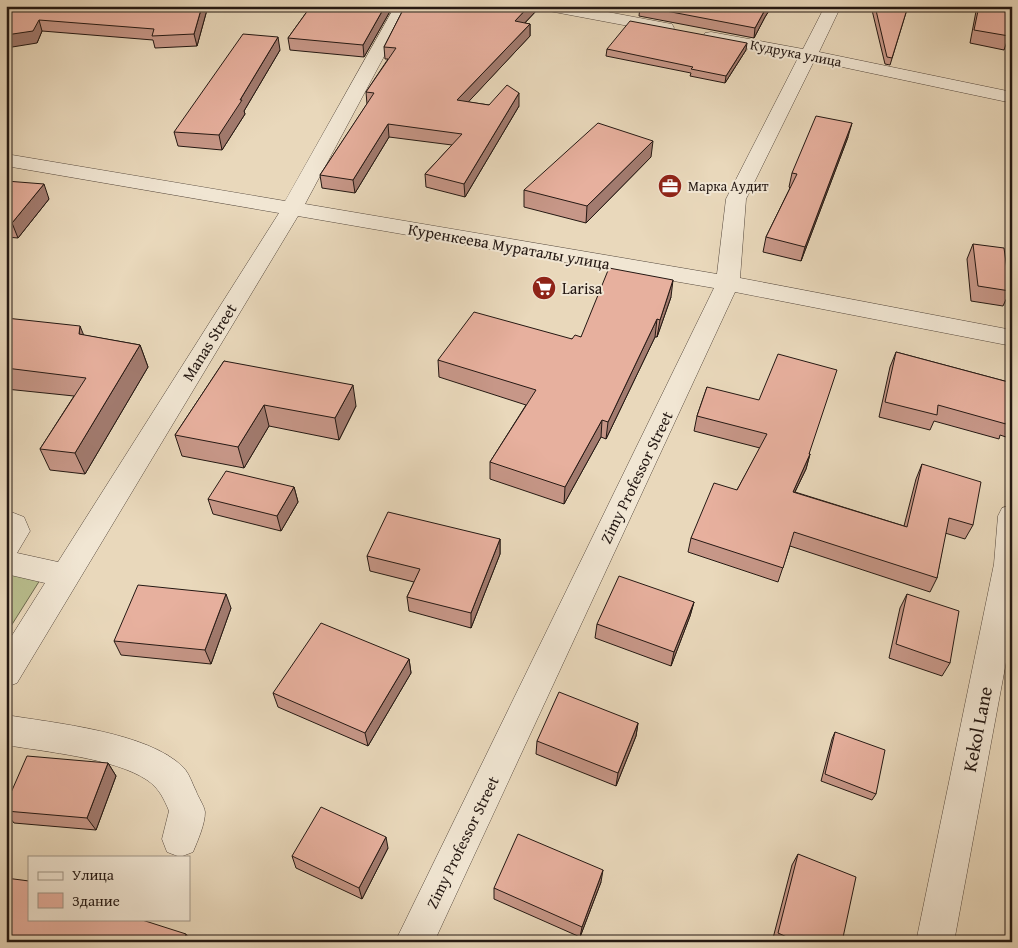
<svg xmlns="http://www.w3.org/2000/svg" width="1018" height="948" font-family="'Gentium Book Plus',serif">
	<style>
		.green { fill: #b9be8e; stroke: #6e6b50 }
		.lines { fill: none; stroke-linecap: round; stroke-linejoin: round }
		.minor-casing { stroke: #55483d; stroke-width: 1 }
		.minor { fill: #f1e6d3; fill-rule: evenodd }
		.wall { fill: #c79788; stroke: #241813 }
		.shaded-wall { fill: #a27b6f; stroke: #241813 }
		.building { fill: #e7b09e; stroke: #241813 }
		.labels { text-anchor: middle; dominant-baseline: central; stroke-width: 4; stroke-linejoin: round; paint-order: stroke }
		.far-street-label { font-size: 14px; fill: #241813; stroke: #f1e6d3 }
		.far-poi-label { font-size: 14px; fill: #241813; stroke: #f1e6d3; text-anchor: start }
		.street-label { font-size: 16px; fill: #241813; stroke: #f1e6d3 }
		.poi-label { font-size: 16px; fill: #241813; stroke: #f1e6d3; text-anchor: start }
		.near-street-label { font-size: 19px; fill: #241813; stroke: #f1e6d3 }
	</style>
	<rect width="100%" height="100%" fill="#e9d8bb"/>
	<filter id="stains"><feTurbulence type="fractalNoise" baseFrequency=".004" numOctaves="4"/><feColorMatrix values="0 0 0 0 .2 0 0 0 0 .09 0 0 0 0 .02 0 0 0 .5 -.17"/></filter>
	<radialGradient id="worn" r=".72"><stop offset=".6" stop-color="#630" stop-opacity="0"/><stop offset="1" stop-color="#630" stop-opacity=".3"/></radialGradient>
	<path class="green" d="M6 573 40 580 6 634Z"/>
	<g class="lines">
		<g class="minor-casing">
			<path id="minor" d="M395 6H411L305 204 717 274 726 199 798 58 705 41 703 37 705 33 711 32 803 49 825 6H841L819 52 1012 92V103L814 61 746 199 740 278 1012 330V346L735 292 434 942H395L714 288 298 216 17 683 6 687V645L45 583 6 574V510L24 517 30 531 17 553 58 562 279 213 6 166V154L285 201Z
				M541 6H576L666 23 672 24 674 28 672 32 666 33 549 11 543 9Z
				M1012 505V630L954 942H916L994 564 998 516 1002 508Z
				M6 715C54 723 148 732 183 767 189 773 192 783 196 791 198 797 204 805 205 812 205 824 198 840 193 852L180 857 167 852 162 839 169 811C164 799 159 788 147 780 114 758 46 752 6 745Z"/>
		</g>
		<use href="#minor" class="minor"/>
	</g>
	<path class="wall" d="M12 6H208L197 46 155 48 153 40 42 31 37 43Z
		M311 6H393L364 57 290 50 288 38Z
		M405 6H537V10L525 23 530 24V36L468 102 489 105 519 106 465 197 426 187 425 174 452 145 389 137 355 193 322 188 320 175 367 104 366 92 388 59H385L384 47Z
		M640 6H772L765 17 754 38 639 16Z
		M871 6H908L890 65 885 64Z
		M977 6H1012L1009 36 1004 50 970 43Z
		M607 49 746 50 725 83 690 76 691 73 606 56Z
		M280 50 244 111 245 114 222 150 178 146 174 132Z
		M848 137 801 261 763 252 766 237 790 188 789 187 792 173Z
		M651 157 586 223 524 207V190Z
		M6 181 49 199 18 238 6 237Z
		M973 244 1010 291 1003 306 971 301 967 259Z
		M671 297 657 337H655L606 439 601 437 564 504 490 479V462L526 405 439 377 438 360 572 339 581 337Z
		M6 318 83 335 140 345 148 367 85 474 50 470 40 449 74 396 6 389Z
		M896 352 1012 383V439L1000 435 999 439 934 421 930 430 879 417 890 367Z
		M224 361 356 406 339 440 269 426 244 468 182 456 175 435Z
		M707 387 810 454 806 469 795 492 904 526 916 479 922 464 973 525 965 539 945 533 937 578 930 592 790 546 778 582 688 552 691 538 737 490 760 448 694 431 697 416Z
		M294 487 298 502 281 531 213 514 208 499Z
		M500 539V554L471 628 409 611 407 597 414 582 370 571 367 556Z
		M907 594 950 663 942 676 889 658 900 608Z
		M694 602 690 616 671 666 595 638 597 624Z
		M231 608 211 664 121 655 114 641Z
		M409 659 411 673 368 746 278 707 273 693Z
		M638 723 636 736 616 786 536 754 537 741Z
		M835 732 876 794 872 800 821 781 832 739Z
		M108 763 116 776 96 830 14 823 6 813V804Z
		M388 848 362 899 296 868 292 856Z
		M798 854 842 942H772L792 865Z
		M601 882 580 937 494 899V888Z"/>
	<path class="shaded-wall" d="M202 6H208L197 46 194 34Z
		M385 6H393L364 57 363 45Z
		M529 6H537V10L515 33V21Z
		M767 6H772L765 17 754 38 755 28Z
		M39 20 42 31 37 43 6 48V35Z
		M530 24V36L458 113 457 100Z
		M278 37 280 50 244 111 245 114 222 150 219 135Z
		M747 43 746 50 725 83 726 76Z
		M519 93V106L465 197 464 184Z
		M852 123 848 137 801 261 805 247Z
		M388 124 389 137 355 193 353 180Z
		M653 141 651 157 586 223 587 206Z
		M44 184 49 199 18 238 12 223Z
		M673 280 671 297 657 337 660 320Z
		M657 319 655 337 606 439 608 422Z
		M80 326 89 348 79 334Z
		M140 345 148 367 85 474 75 453Z
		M353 385 356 406 339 440 335 418Z
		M264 405 269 426 244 468 238 447Z
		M602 420 601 437 564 504 565 487Z
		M810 454 806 469 788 506 793 492Z
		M294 487 298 502 281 531 277 516Z
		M500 539V554L471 628V613Z
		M226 594 231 608 211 664 205 650Z
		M694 602 690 616 671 666 674 652Z
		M409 659 411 673 368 746 365 733Z
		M638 723 636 736 616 786 618 773Z
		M108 763 116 776 96 830 87 818Z
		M386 837 388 848 362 899 359 888Z
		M603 870 601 882 580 937 582 927Z
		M186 934 191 942H183Z"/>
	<path class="building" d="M12 6H202L194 34 152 36 154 29 39 20 33 31 6 35V13Z
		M311 6H385L363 45 288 38Z
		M405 6H529L515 21 530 24 457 100 489 105 507 85 519 93 464 184 425 174 462 134 388 124 353 180 320 175 374 93 366 92 396 48 384 47Z
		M640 6H767L755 28Z
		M875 6H908L892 58 887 57Z
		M979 6H1012V26L1009 36 974 30Z
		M630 21 747 43 726 76 691 69 693 67 607 49Z
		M243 34 278 37 240 100H242L219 135 174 132Z
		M816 116 852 123 805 247 766 237 797 174 792 173Z
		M598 123 653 141 587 206 524 190Z
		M6 181 44 184 12 223H6Z
		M973 244 1004 248 1010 291 978 286Z
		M609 268 673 280 660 320 657 319 608 422 602 420 565 487 490 462 536 390 438 360 474 312 572 339 575 335 581 337Z
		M6 318 80 326 79 334 140 345 75 453 40 449 86 378 6 368Z
		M896 352 1012 383V421L1007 420 1006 424 938 405 937 415 885 402Z
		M778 354 837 370 809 454H810L793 492 907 527 922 464 981 482 973 525 949 518 937 578 794 532 783 568 691 538 714 483 737 490 767 434 697 416 707 387 759 400Z
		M224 361 353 385 335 418 264 405 238 447 175 435Z
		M226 471 294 487 277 516 208 499Z
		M388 512 500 539 471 613 407 597 420 569 367 556Z
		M619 576 694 602 674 652 597 624Z
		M138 585 226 594 205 650 114 641Z
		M907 594 959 611 950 663 896 644Z
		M321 623 409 659 365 733 273 693Z
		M559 692 638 723 618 773 537 741Z
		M835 732 885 750 876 794 825 774Z
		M27 756 108 763 87 818 6 811V804Z
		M321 807 386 837 359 888 292 856Z
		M518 834 603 870 582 927 494 888Z
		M798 854 856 877 842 942H789V938L778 933Z
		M6 878 29 881V919H139L186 934 183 942H6Z"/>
	<defs>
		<g id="office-disc" transform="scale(1.25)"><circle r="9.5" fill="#8f2418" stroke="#f1e6d3"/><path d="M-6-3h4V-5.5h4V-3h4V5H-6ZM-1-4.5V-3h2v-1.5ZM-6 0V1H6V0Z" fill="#fff"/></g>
		<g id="supermarket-disc" transform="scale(1.25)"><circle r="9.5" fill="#8f2418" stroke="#f1e6d3"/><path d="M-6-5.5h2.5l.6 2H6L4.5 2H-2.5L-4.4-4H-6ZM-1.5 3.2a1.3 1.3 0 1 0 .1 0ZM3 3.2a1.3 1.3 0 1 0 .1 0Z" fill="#fff"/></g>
	</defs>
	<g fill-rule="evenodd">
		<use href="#office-disc" x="670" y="186"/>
		<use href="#supermarket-disc" x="544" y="288"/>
	</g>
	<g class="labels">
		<g class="far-street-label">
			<text transform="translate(796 53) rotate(11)">Кудрука улица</text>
		</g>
		<g class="far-poi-label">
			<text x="688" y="186">Марка Аудит</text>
		</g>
		<g class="street-label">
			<text transform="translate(509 246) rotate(10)">Куренкеева Мураталы улица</text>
			<text transform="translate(209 342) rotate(-58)">Manas Street</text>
			<text transform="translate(636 477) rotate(-64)">Zimy Professor Street</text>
			<text transform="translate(462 842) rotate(-64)">Zimy Professor Street</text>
		</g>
		<g class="poi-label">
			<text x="562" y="288">Larisa</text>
		</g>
		<g class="near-street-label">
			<text transform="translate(977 729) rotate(-79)">Kekol Lane</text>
		</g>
	</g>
	<rect width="1018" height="948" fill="none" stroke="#e9d8bb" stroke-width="25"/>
	<rect x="8" y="8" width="1003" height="933" fill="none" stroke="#241813" stroke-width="2.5"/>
	<rect x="12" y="12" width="993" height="923" fill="none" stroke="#241813"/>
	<rect x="28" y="856" width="162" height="65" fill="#f1e6d3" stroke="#9f9486"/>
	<rect x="38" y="872" width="25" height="8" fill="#f1e6d3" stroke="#9f9486"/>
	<text x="72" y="880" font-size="15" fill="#241813">Улица</text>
	<rect x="38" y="893" width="25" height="15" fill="#e7b09e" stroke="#9f9486"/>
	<text x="72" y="906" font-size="15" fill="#241813">Здание</text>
	<rect width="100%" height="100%" filter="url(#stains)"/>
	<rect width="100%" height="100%" fill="url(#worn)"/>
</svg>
